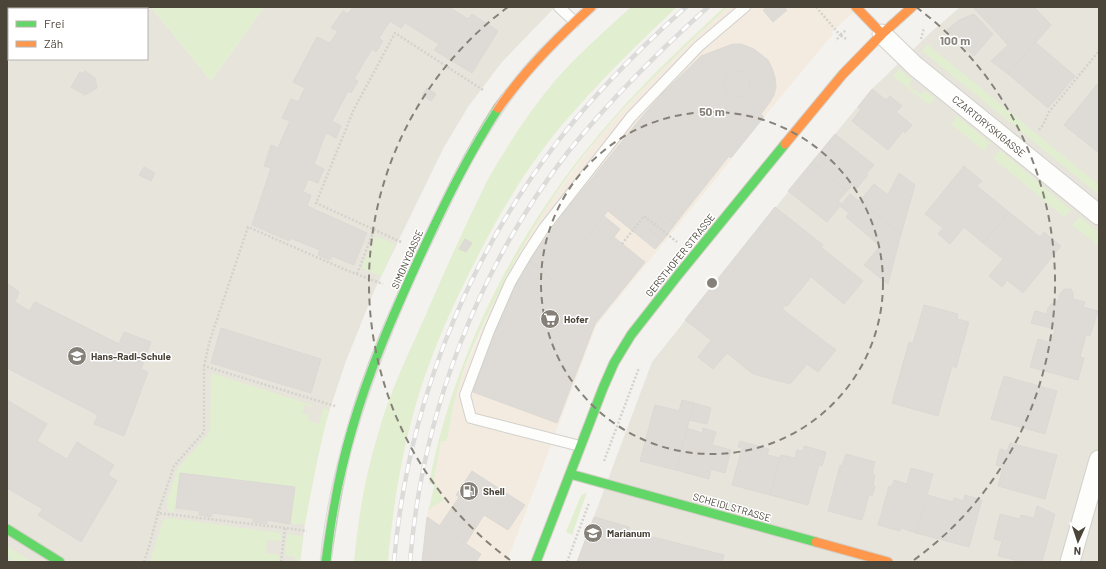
<svg xmlns="http://www.w3.org/2000/svg" width="1106" height="569" font-family="Barlow,sans-serif">
	<style>
		.residential { fill: #e7e4dc; fill-rule: evenodd }
		.commercial { fill: #f3ebdf }
		.green { fill: #e1eecf }
		.building { fill: #dedbd6; stroke: #dcd9d4 }
		.lines { fill: none; stroke-linecap: round; stroke-linejoin: round }
		.lane-casing { stroke: #d2d0cb; stroke-width: 12 }
		.street-casing { stroke: #d2d0cb; stroke-width: 21 }
		.fast-casing { stroke: #d3cfc5; stroke-width: 11 }
		.slow-casing { stroke: #d3cfc5; stroke-width: 11 }
		.path { stroke: #d3d2cc; stroke-width: 2.5; stroke-dasharray: 2 2; stroke-linecap: butt }
		.lane { stroke: #fdfdfc; stroke-width: 10 }
		.street { stroke: #fdfdfc; stroke-width: 19 }
		.fast { stroke: #63d668; stroke-width: 9 }
		.slow { stroke: #ff974d; stroke-width: 9 }
		.tram { stroke: #dbdbda; stroke-width: 1 }
		.rail-casing { stroke: #dbdbda; stroke-width: 4.5 }
		.rail { stroke: #fff; stroke-width: 3; stroke-dasharray: 9; stroke-linecap: butt }
		.ring { fill: none; stroke: #868178; stroke-width: 2; stroke-dasharray: 7 5 }
		.labels { text-anchor: middle; dominant-baseline: central; stroke-width: 3; stroke-linejoin: round; paint-order: stroke }
		.street-label { font-size: 10px; fill: #4b4439; stroke: #fff }
		.poi-label { font-size: 10px; font-weight: bold; fill: #4b4439; stroke: #fff; text-anchor: start }
		.centre { fill: #868178; stroke: #fff; stroke-width: 2 }
		.ring-label { font-size: 12px; text-anchor: middle; font-weight: bold; fill: #868178; stroke: #fff; stroke-width: 3; stroke-linejoin: round; paint-order: stroke }
	</style>
	<rect width="100%" height="100%" fill="#f4f2ee"/>
	<path class="residential" d="M7 7H151L211 81 264 7H555L502 62 468 107 443 149 375 289 346 361 326 421 308 501 300 562H7ZM9 9H147V59H9Z
		M960 7H1099V562H577L652 362 812 162 872 89 930 33Z"/>
	<path class="commercial" d="M728 7H859L832 32 833 34 731 157 730 161 596 326 507 562H422L428 510 444 500 434 480 441 441H447L456 396 461 379 487 317 507 273 547 206 597 139 642 90 671 60Z"/>
	<path class="green" d="M151 7H264L211 81Z
		M631 7H677C637 44 598 83 562 125 531 162 505 204 483 246 458 294 435 343 419 394 402 449 393 505 388 562H354C358 519 365 476 378 434 389 394 407 356 424 319 444 272 465 226 487 181 508 144 532 107 560 75 582 51 607 29 631 7Z
		M724 7H728C682 49 638 91 598 138 555 189 521 245 493 304 481 328 469 354 461 379 454 399 451 421 447 441H441L434 480 444 500 428 510 430 505 434 486 432 483 429 484C455 348 523 218 615 116 649 77 687 42 724 7Z
		M927 44 1099 185V195L922 51Z
		M899 69 912 80 908 85 921 95 925 91 935 98 929 105 893 76Z
		M957 116 990 143 984 151 951 124Z
		M1000 150 1071 210 1064 217 993 158Z
		M1080 217 1099 232V246L1072 225Z
		M376 236 395 244 382 275 380 276 362 268 363 265Z
		M211 373 312 405V407L305 405 302 413 309 416 308 420 319 424 323 408 329 410 319 451 305 524H290L295 487 180 473 174 512H170L167 509V501L178 468 210 432Z
		M587 492 572 535 566 532 580 498 582 495Z
		M169 518 281 533V541L267 540 266 553 279 555V562H150L162 523 163 520Z
		M287 534 303 536 300 562H295V557L285 556Z
		M7 546 33 562H15L7 557Z"/>
	<path class="building" d="M353 7H449L468 19 472 14 498 31 472 73 434 50 439 44 405 23 401 28 390 21 379 38 383 41 376 52 372 49 354 79 358 81 351 93 348 91 332 121 341 126 336 138 326 133 314 164 324 169 318 183 308 179 303 192 311 195 307 206 367 233 354 265 332 256 330 260 318 255 320 250 290 238 289 241 252 225 271 168 264 166 271 145 278 148 290 121 282 118 291 99 298 102 305 88 293 82 317 37 330 43 338 31 331 28 343 11 348 14Z
		M767 7H784L787 10 773 22 763 10Z
		M973 7H1034L1051 25 1008 74 991 61 1008 45Z
		M974 14 993 34 974 56 947 30 959 20Z
		M1035 42 1075 76 1048 108 1008 74Z
		M733 44H741L754 49 768 60 772 68 775 77 776 87 774 95 770 102 761 114 764 117 731 158 729 156 675 224 663 214 650 230 663 240 655 249 608 211 552 279 529 261 563 214 640 119 662 94 701 56Z
		M85 71 95 78 97 88 85 95 71 87 80 72 83 74Z
		M724 84a13 13 0 1 1 26 0a13 13 0 1 1-26 0Z
		M1099 82V153L1064 125Z
		M427 88 436 94 431 101 422 95Z
		M872 89 886 100 890 96 902 106 896 112 912 125 905 133 903 131 888 150 852 121 861 109 858 107Z
		M835 134 874 165 866 174 868 175 856 189 852 185 847 191 812 162Z
		M812 162 847 191 838 201 842 204 850 194 901 234 888 284 864 265 880 246 846 217 849 213 840 206 827 222 788 191Z
		M964 166 982 181 977 186 1009 212 983 243 964 227 950 244 938 234 943 228 925 214Z
		M144 167 155 173 151 181 139 175Z
		M899 173 915 185 901 234 860 201 874 184 888 195Z
		M775 207 823 245 821 247 863 281 844 304 811 277 787 306 785 305 782 309 836 350 818 372 807 364 790 384 753 374 727 353 713 369 698 357 711 340 685 320Z
		M1009 212 1040 237 1044 232 1061 246 1023 293 1007 280 1002 287 989 276 1003 259 983 243Z
		M663 214 675 224 663 240 650 230Z
		M604 216 620 229 614 237 645 262 595 324 557 423 473 392 491 341 503 313 519 278 529 261 552 279Z
		M465 239 472 243 466 252 459 249Z
		M7 283 19 292 15 302 29 311 35 302 119 344 124 332 151 342 141 369 148 372 124 436 94 424 98 415 7 368Z
		M1064 289H1071L1073 293V299L1085 302 1083 307 1098 311 1090 336 1086 335 1080 357 1084 358 1078 380 1030 367 1038 339 1051 343 1055 329 1031 323 1035 311 1047 314 1048 308 1051 304 1059 300V295Z
		M924 305 958 314 957 319 969 322 956 368 952 366 938 416 892 403 909 342 913 343Z
		M221 328 321 359 311 393 211 363Z
		M1004 376 1057 391 1045 434 991 419Z
		M7 400 47 424 37 441 67 459 77 442 114 465 108 475 117 481 81 542 38 515 43 509 7 488Z
		M682 400 694 403 676 470 640 461 655 405 679 411Z
		M694 403 711 408 707 424 689 420Z
		M687 428 702 433 703 428 716 432 712 445 731 450 725 473 711 469 709 479 676 470Z
		M740 441 769 449 767 455 780 458 770 495 732 485 742 448 738 447Z
		M1010 443 1057 455 1045 499 998 486 1003 467 996 465 1000 449 1007 451Z
		M804 446 826 452 822 466 819 465 808 505 770 495 781 455 795 458 797 450 803 451Z
		M846 454 875 462 872 474 875 475 873 485 875 486 872 496 869 495 862 520 828 511 840 465 842 466Z
		M911 468 933 474 916 533 901 528 900 531 878 525 889 486H892L894 480 907 484Z
		M472 471 525 505 508 530 484 515 466 543 440 525 459 497 456 495Z
		M180 473 295 487 290 524 267 520V524L253 522V518L212 513 211 517 199 515V511L176 508Z
		M927 495 953 502 954 498 963 501 965 495 982 500 969 547 916 533Z
		M1037 506 1055 514 1042 562H1023L998 556 1002 541 994 539 1000 514 1020 519 1021 515 1034 518Z
		M427 517 481 554 476 562H422Z
		M594 517 629 527V531L724 555 722 562H577Z"/>
	<g class="lines">
		<g class="lane-casing">
			<path id="lane" d="M559 7 575 22
				M580 446 471 418 465 395 489 331 510 283 527 254 544 228 631 117 699 46 745 7"/>
		</g>
		<g class="street-casing">
			<path id="street" d="M882 34 915 66 1099 215
				M1070 562 1099 460"/>
		</g>
		<g class="fast-casing">
			<path id="fast" d="M570 474 816 542
				M7 529 60 562
				M326 562C332 518 339 474 351 432 368 370 395 310 422 252 445 203 468 154 498 108
				M536 562 603 388 614 363 631 335 678 275 785 144"/>
		</g>
		<g class="slow-casing">
			<path id="slow" d="M856 7 882 34
				M498 108C525 71 557 38 591 7
				M785 144 843 74 882 34 912 7
				M816 542 888 562"/>
		</g>
		<path class="path" d="M816 7 840 35 836 41
			M846 39 840 35 846 30
			M921 39 924 28
			M1039 130 1043 125 1049 112 1099 51
			M401 242 316 203 354 109 395 33 483 90
			M622 244 644 216 677 242
			M357 274 374 230
			M204 366 210 340 248 227 346 270 383 284
			M604 461 639 368
			M285 528 158 513 174 466 204 432V366L335 406
			M144 562 149 547 158 513
			M281 562 285 528 307 531
			M567 562 589 503"/>
		<use href="#lane" class="lane"/>
		<use href="#street" class="street"/>
		<use href="#fast" class="fast"/>
		<use href="#slow" class="slow"/>
		<path class="tram" d="M320 562C330 456 369 355 413 260 442 197 472 135 514 79 534 53 559 29 584 7
			M331 562C340 461 375 371 415 279 444 214 475 148 518 91 541 60 570 33 599 7"/>
		<g class="rail-casing">
			<path id="rail" d="M394 562C407 411 463 266 555 145 593 95 639 49 686 7
				M410 562C422 415 477 269 568 152 610 100 658 52 708 7"/>
		</g>
		<use href="#rail" class="rail"/>
	</g>
	<g class="ring">
		<circle cx="712" cy="283" r="171"/>
		<path d="M510 560A343 343 0 0 1 508 7M916 7A343 343 0 0 1 914 560"/>
	</g>
	<defs>
		<g id="supermarket-disc" transform="scale(1)"><circle r="9.5" fill="#868178" stroke="#fff"/><path d="M-6-5.5h2.5l.6 2H6L4.5 2H-2.5L-4.4-4H-6ZM-1.5 3.2a1.3 1.3 0 1 0 .1 0ZM3 3.2a1.3 1.3 0 1 0 .1 0Z" fill="#fff"/></g>
		<g id="school-disc" transform="scale(1)"><circle r="9.5" fill="#868178" stroke="#fff"/><path d="M0-5L7-2L0 1L-7-2ZM-4 1L0 2.5L4 1V4Q0 6-4 4Z" fill="#fff"/></g>
		<g id="fuel-disc" transform="scale(1)"><circle r="9.5" fill="#868178" stroke="#fff"/><path d="M-5.5-6h7V0h2V4h1.3V-2.5L3-4.5l.8-.8L6-3V5H2.5V1h-1V6h-7ZM-4.2-4.7v3.2H.2V-4.7Z" fill="#fff"/></g>
	</defs>
	<g fill-rule="evenodd">
		<use href="#supermarket-disc" x="550" y="319"/>
		<use href="#school-disc" x="77" y="356"/>
		<use href="#fuel-disc" x="469" y="491"/>
		<use href="#school-disc" x="593" y="533"/>
	</g>
	<g class="labels">
		<g class="street-label">
			<text transform="translate(989 126) rotate(39)">CZARTORYSKIGASSE</text>
			<text transform="translate(680 255) rotate(-51)">GERSTHOFER STRASSE</text>
			<text transform="translate(407 259) rotate(-66)">SIMONYGASSE</text>
			<text transform="translate(732 507) rotate(16)">SCHEIDLSTRASSE</text>
		</g>
		<g class="poi-label">
			<text x="564" y="319">Hofer</text>
			<text x="91" y="356">Hans-Radl-Schule</text>
			<text x="483" y="491">Shell</text>
			<text x="607" y="533">Marianum</text>
		</g>
	</g>
	<circle cx="712" cy="283" r="6" class="centre"/>
	<g class="ring-label">
		<text x="955" y="45">100 m</text>
		<text x="712" y="116">50 m</text>
	</g>
	<rect width="1106" height="569" fill="none" stroke="#4b4439" stroke-width="16"/>
	<rect x="8" y="8" width="140" height="52" fill="#ffffff" stroke="#b7b4b0"/>
	<rect x="16" y="21" width="20" height="6" fill="#63d668" stroke="#b7b4b0"/>
	<text x="44" y="28" font-size="12" fill="#4b4439">Frei</text>
	<rect x="16" y="41" width="20" height="6" fill="#ff974d" stroke="#b7b4b0"/>
	<text x="44" y="48" font-size="12" fill="#4b4439">Zäh</text>
	<g transform="translate(1078 541) rotate(183)" stroke="#ffffff" stroke-width="3" paint-order="stroke">
	<path d="M0-3L7 15L0 10L-7 15Z" fill="#4b4439"/>
	<text y="-6" font-size="11" font-weight="bold" text-anchor="middle" fill="#4b4439">N</text>
	</g>
</svg>
